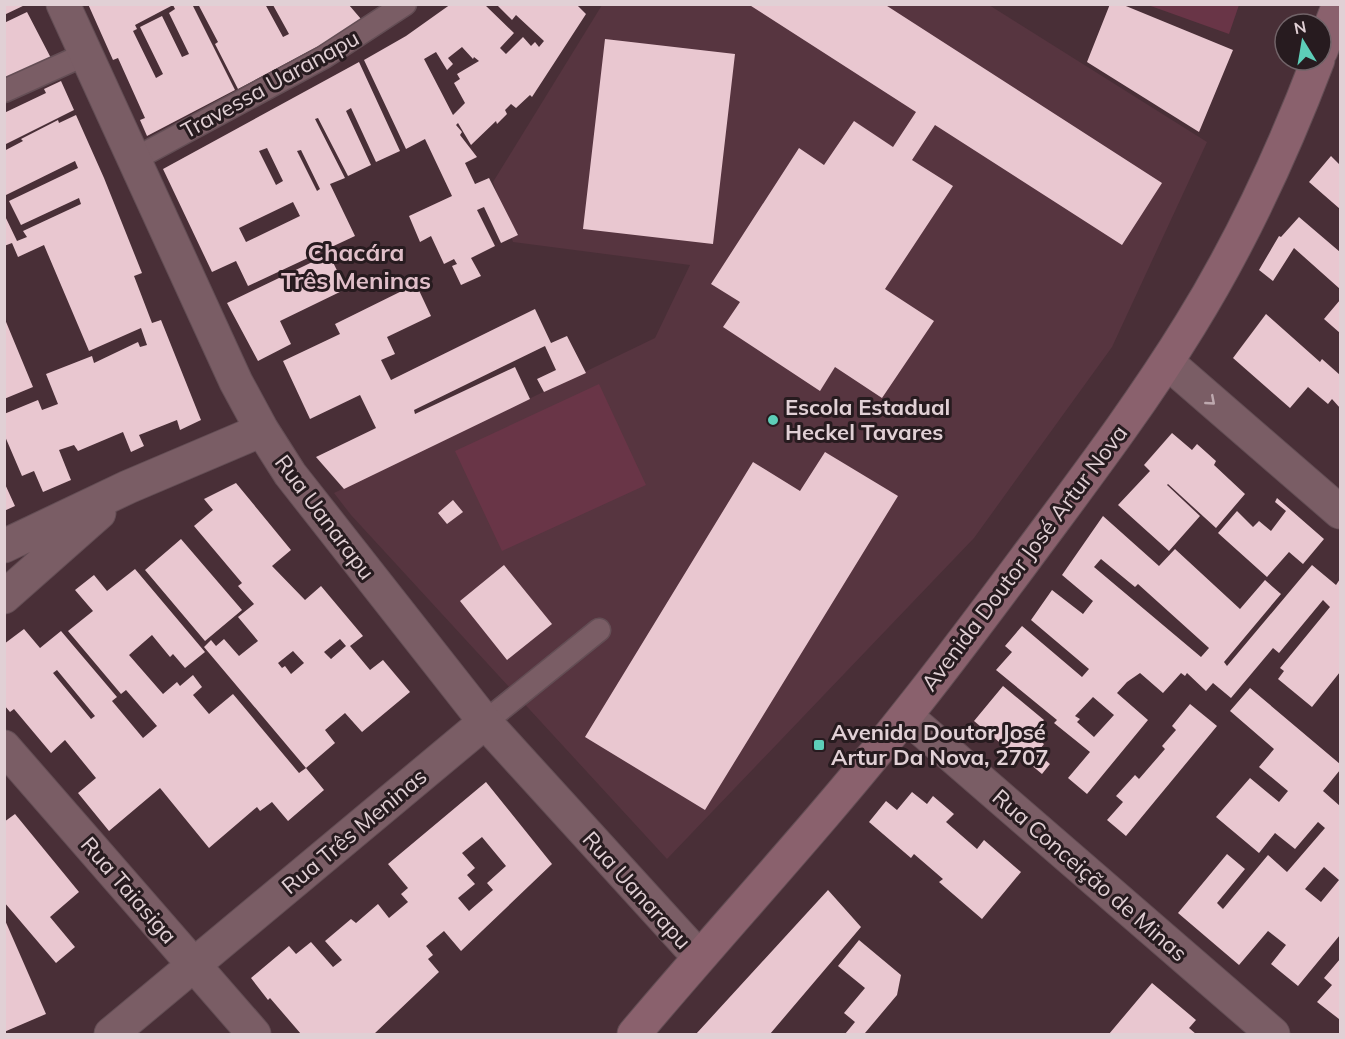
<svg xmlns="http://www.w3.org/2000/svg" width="1345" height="1039" font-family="Mulish,sans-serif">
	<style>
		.built { fill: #573540 }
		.green { fill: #693547 }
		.building { fill: #e9c7d0; fill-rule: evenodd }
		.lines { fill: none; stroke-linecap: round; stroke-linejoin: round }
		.lane-casing { stroke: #644e55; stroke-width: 25 }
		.street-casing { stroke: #644e55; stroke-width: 35 }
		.secondary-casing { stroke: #644e55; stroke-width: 35 }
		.lane { stroke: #7a5d65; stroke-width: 22 }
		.street { stroke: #7a5d65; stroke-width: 33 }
		.secondary { stroke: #8a616d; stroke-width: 33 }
		.oneway { stroke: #bda8ae }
		.poi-dot { fill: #5dceb8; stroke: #271b1f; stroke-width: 2 }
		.labels { text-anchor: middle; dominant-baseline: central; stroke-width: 6; stroke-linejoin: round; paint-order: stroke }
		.street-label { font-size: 22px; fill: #e1d0d5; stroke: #271b1f }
		.poi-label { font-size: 22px; font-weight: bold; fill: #e1d0d5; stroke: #271b1f; text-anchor: start }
		.neighbourhood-label { font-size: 24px; font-weight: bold; fill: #e0bec8; stroke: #271b1f }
	</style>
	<rect width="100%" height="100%" fill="#492f37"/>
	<path class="built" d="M602 5H989L1207 142 1112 347 974 538 667 859 351 515 334 493 655 338 690 265 513 242 493 182Z"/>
	<path class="green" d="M1148 5 1239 4V5L1229 34Z
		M599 384 646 485 502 551 455 451Z"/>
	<path class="building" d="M4 4H27L4 15Z
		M88 4H192L235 90 147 136 140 120 145 118 118 58 113 60ZM173 5 175 9 169 13 189 54 182 57 162 16 140 27 163 74 156 78 133 31 137 29 135 25Z
		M198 4H265L283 37 289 34 273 5H349L361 19 330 40 238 89 215 44 218 42Z
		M451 4H484L514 33 500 48 506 54 523 37 531 46 535 42 539 47 544 41 516 15 512 20 496 4H576L586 14 532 97 530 95 516 108 511 104 505 110 507 114 497 124 496 121 471 145 458 123 456 125 462 132 460 135 477 157 465 163 475 184 489 178 518 235 501 243 484 207 477 210 495 246 471 258 481 276 461 285 452 266 457 264 454 259 444 264 431 236 420 242 409 216 452 196 425 139 406 149 364 60 406 36ZM462 47 473 59 474 57 479 61 457 74 460 79 454 83 465 103 453 115 424 59 436 52 447 70 453 64 448 58Z
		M748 4H884L1162 183 1122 245 935 125 912 160 953 186 885 289 934 321 882 398 835 367 820 391 723 327 740 302 711 284 799 148 824 165 854 121 893 147 916 112Z
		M1110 4H1121L1233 50 1199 132 1087 62Z
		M27 12 53 62 4 83V23Z
		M605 39 735 54 713 244 583 229Z
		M359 62 400 151 376 162 351 108 346 111 371 165 348 176 318 118 315 119 345 178 330 184 355 236 248 286 236 261 212 272 163 169ZM267 148 283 181 276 185 259 151ZM301 150 320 189 317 191 297 151ZM293 202 300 216 246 242 239 228Z
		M61 81 74 110 4 145V113L46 93 44 89Z
		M76 115 104 178 142 273 134 276 152 323 161 320 201 420 180 430 177 420 139 435 144 446 131 452 123 432 78 451 74 445 59 450 71 480 43 492 34 471 22 476 4 434V414L38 400 42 410 58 404 46 374 92 356 94 363 138 342 140 347 147 345 141 328 89 351 44 245 18 257 12 243 4 246V214L17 241 27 237 23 231 81 204 79 198 21 225 9 201 78 168 75 161 6 195 4 192V151L23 141 21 139 58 120 59 123Z
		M1331 156 1340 165V209L1309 182Z
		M1299 217 1340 252V289L1294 248 1273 281 1259 270 1279 236 1281 237Z
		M329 254 346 289 280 321 291 344 258 361 227 303Z
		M416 284 431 316 387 337 395 354 381 360 391 380 535 309 551 343 567 336 586 373 544 392 537 379 556 370 545 346 414 410 415 414 515 367 530 399 344 489 316 457 376 428 360 395 310 419 283 361 340 334 335 324Z
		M1340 300V333L1324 319Z
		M1266 314 1320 362 1322 359 1340 375V408L1332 399 1328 404 1308 387 1290 408 1233 358Z
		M4 317 33 387 4 399Z
		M1172 433 1192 450 1197 444 1216 461 1214 465 1245 494 1216 528 1168 484 1167 485 1200 516 1169 551 1118 505 1150 471 1144 465Z
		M825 452 898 496 705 810 585 737 753 462 800 491Z
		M4 482 15 506 4 511Z
		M236 483 291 550 272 566 305 600 321 586 363 636 350 646 370 670 383 660 410 692 362 732 345 713 325 730 335 743 306 768 204 647 211 640 216 646 224 639 239 656 258 641 238 617 254 604 238 586 242 583 194 526 213 510 204 499ZM340 639 346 646 331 659 324 652ZM293 651 304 663 291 674 285 666 282 668 278 663Z
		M1277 498 1324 539 1303 564 1289 552 1267 577 1218 533 1237 511 1253 527 1259 521 1271 531 1286 511 1275 502Z
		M453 500 463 512 447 524 438 513Z
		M1103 516 1159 566 1175 549 1240 609 1265 580 1281 594 1224 662 1227 666 1312 565 1336 585 1340 579V672L1312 707 1278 679 1284 671 1280 668 1330 607 1323 600 1279 653 1273 648 1231 698 1213 683 1206 691 1187 673 1185 676 1181 673 1163 693 1140 673 1127 682 1117 693 1148 720 1087 794 1068 778 1090 752 1054 723 1057 720 996 670 1012 652 1005 646 1022 626 1082 677 1089 669 1031 620 1052 590 1083 614 1093 601 1062 575ZM1101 559 1135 587 1138 584 1209 648 1201 657 1094 567ZM1093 697 1114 715 1094 737 1077 722 1080 719 1075 716Z
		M181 539 242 610 205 641 145 570Z
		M504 565 552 624 507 660 460 601Z
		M135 569 205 652 185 668 173 654 170 657 152 635 129 655 163 694 177 682 180 686 193 675 202 687 193 695 209 714 233 694 299 773 306 768 324 790 288 821 272 802 260 811 257 807 209 848 160 788 109 831 78 793 96 778 65 740 51 753 14 709 10 712 4 705V644L24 629 40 648 61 631 117 697 112 701 143 738 157 726 126 690 121 694 68 631 93 611 75 590 94 575 107 591ZM57 670 95 716 91 719 53 673Z
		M1003 686 1044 720 1032 734 1044 744 1037 753 1050 764 1042 774 1030 764 1028 766 974 721Z
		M1250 688 1340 764V770L1323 791 1340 806V935L1298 986 1271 964 1286 945 1268 931 1239 965 1178 913 1227 854 1245 869 1217 903 1223 909 1268 855 1287 872 1325 828 1318 822 1295 849 1275 833 1259 853 1216 817 1250 778 1279 802 1288 791 1259 767 1274 749 1230 711ZM1324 867 1339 880 1321 902 1305 889Z
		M1190 704 1217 726 1126 836 1107 820 1123 802 1116 796 1135 775 1139 779 1165 749 1162 746 1176 730 1172 726Z
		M486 782 552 864 461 951 444 931 426 946 433 955 428 959 439 972 374 1034H301L270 998 268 1000 251 978 289 946 296 954 311 942 333 967 342 960 325 941 351 919 356 923 378 904 389 918 408 902 401 894 408 888 388 864ZM482 837 506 866 487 883 493 890 469 911 458 898 475 884 467 875 475 868 462 853Z
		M912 792 927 804 933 796 954 814 946 822 977 849 984 840 1021 872 982 919 939 882 943 879 914 854 911 858 869 822 886 801 897 810Z
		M15 814 79 892 50 917 75 947 56 963 4 902V822Z
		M828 890 861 927 770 1034H696Z
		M4 918 46 1014 4 1032Z
		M859 940 901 975 897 995 865 1033 867 1034H845L855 1022 844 1013 865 988 838 966Z
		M1340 959V1017L1339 1019 1317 1002 1332 985 1324 978Z
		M1152 983 1196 1020 1189 1028 1196 1034H1109Z"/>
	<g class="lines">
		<g class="lane-casing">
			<path id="lane" d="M4 91 86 54
				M133 160 324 57 405 4
				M485 722 599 630"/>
		</g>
		<g class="street-casing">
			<path id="street" d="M63 4 236 382 262 430 290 474 485 722 699 957
				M1167 362 1340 512
				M4 546 128 487 262 430
				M4 597 99 513
				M906 716 1273 1034
				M4 747 254 1034
				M111 1034 485 722"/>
		</g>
		<g class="secondary-casing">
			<path id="secondary" d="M1321 51 1339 4
				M634 1034C724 927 820 824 907 714 956 653 1002 590 1049 527 1098 461 1147 395 1190 325 1242 241 1283 152 1318 60"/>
		</g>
		<use href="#lane" class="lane"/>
		<use href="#street" class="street"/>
		<use href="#secondary" class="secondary"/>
	</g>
	<defs><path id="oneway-chevron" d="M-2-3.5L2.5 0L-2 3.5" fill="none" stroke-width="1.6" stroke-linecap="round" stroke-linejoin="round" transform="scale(1.5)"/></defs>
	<use class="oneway" href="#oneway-chevron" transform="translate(1211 401) rotate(41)"/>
	<g class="poi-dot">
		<circle cx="773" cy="420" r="6"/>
		<rect x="813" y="739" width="12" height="12" rx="3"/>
	</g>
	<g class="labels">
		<g class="street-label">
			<text transform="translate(270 84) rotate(-29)">Travessa Uaranapu</text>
			<text transform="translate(325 517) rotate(53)">Rua Uanarapu</text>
			<text transform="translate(1024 558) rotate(-53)">Avenida Doutor José Artur Nova</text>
			<text transform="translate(354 831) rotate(-40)">Rua Três Meninas</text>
			<text transform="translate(1090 875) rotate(41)">Rua Conceição de Minas</text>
			<text transform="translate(129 890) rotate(49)">Rua Taiasiga</text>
			<text transform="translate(637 890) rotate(48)">Rua Uanarapu</text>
		</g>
		<g class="poi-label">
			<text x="785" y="407">Escola Estadual<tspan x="785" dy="25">Heckel Tavares</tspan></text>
			<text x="831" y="732">Avenida Doutor José<tspan x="831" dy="25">Artur Da Nova, 2707</tspan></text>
		</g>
		<g class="neighbourhood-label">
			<text x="356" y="252">Chacára<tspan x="356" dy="28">Três Meninas</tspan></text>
		</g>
	</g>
	<rect width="1345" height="1039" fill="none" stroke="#e1d0d5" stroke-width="12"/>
	<g transform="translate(1303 42) rotate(349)"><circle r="28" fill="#271b1f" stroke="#716368" stroke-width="1.5"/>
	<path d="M0-4.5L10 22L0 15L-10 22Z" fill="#5dceb8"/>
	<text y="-9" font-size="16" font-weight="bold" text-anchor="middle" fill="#e1d0d5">N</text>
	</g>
</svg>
